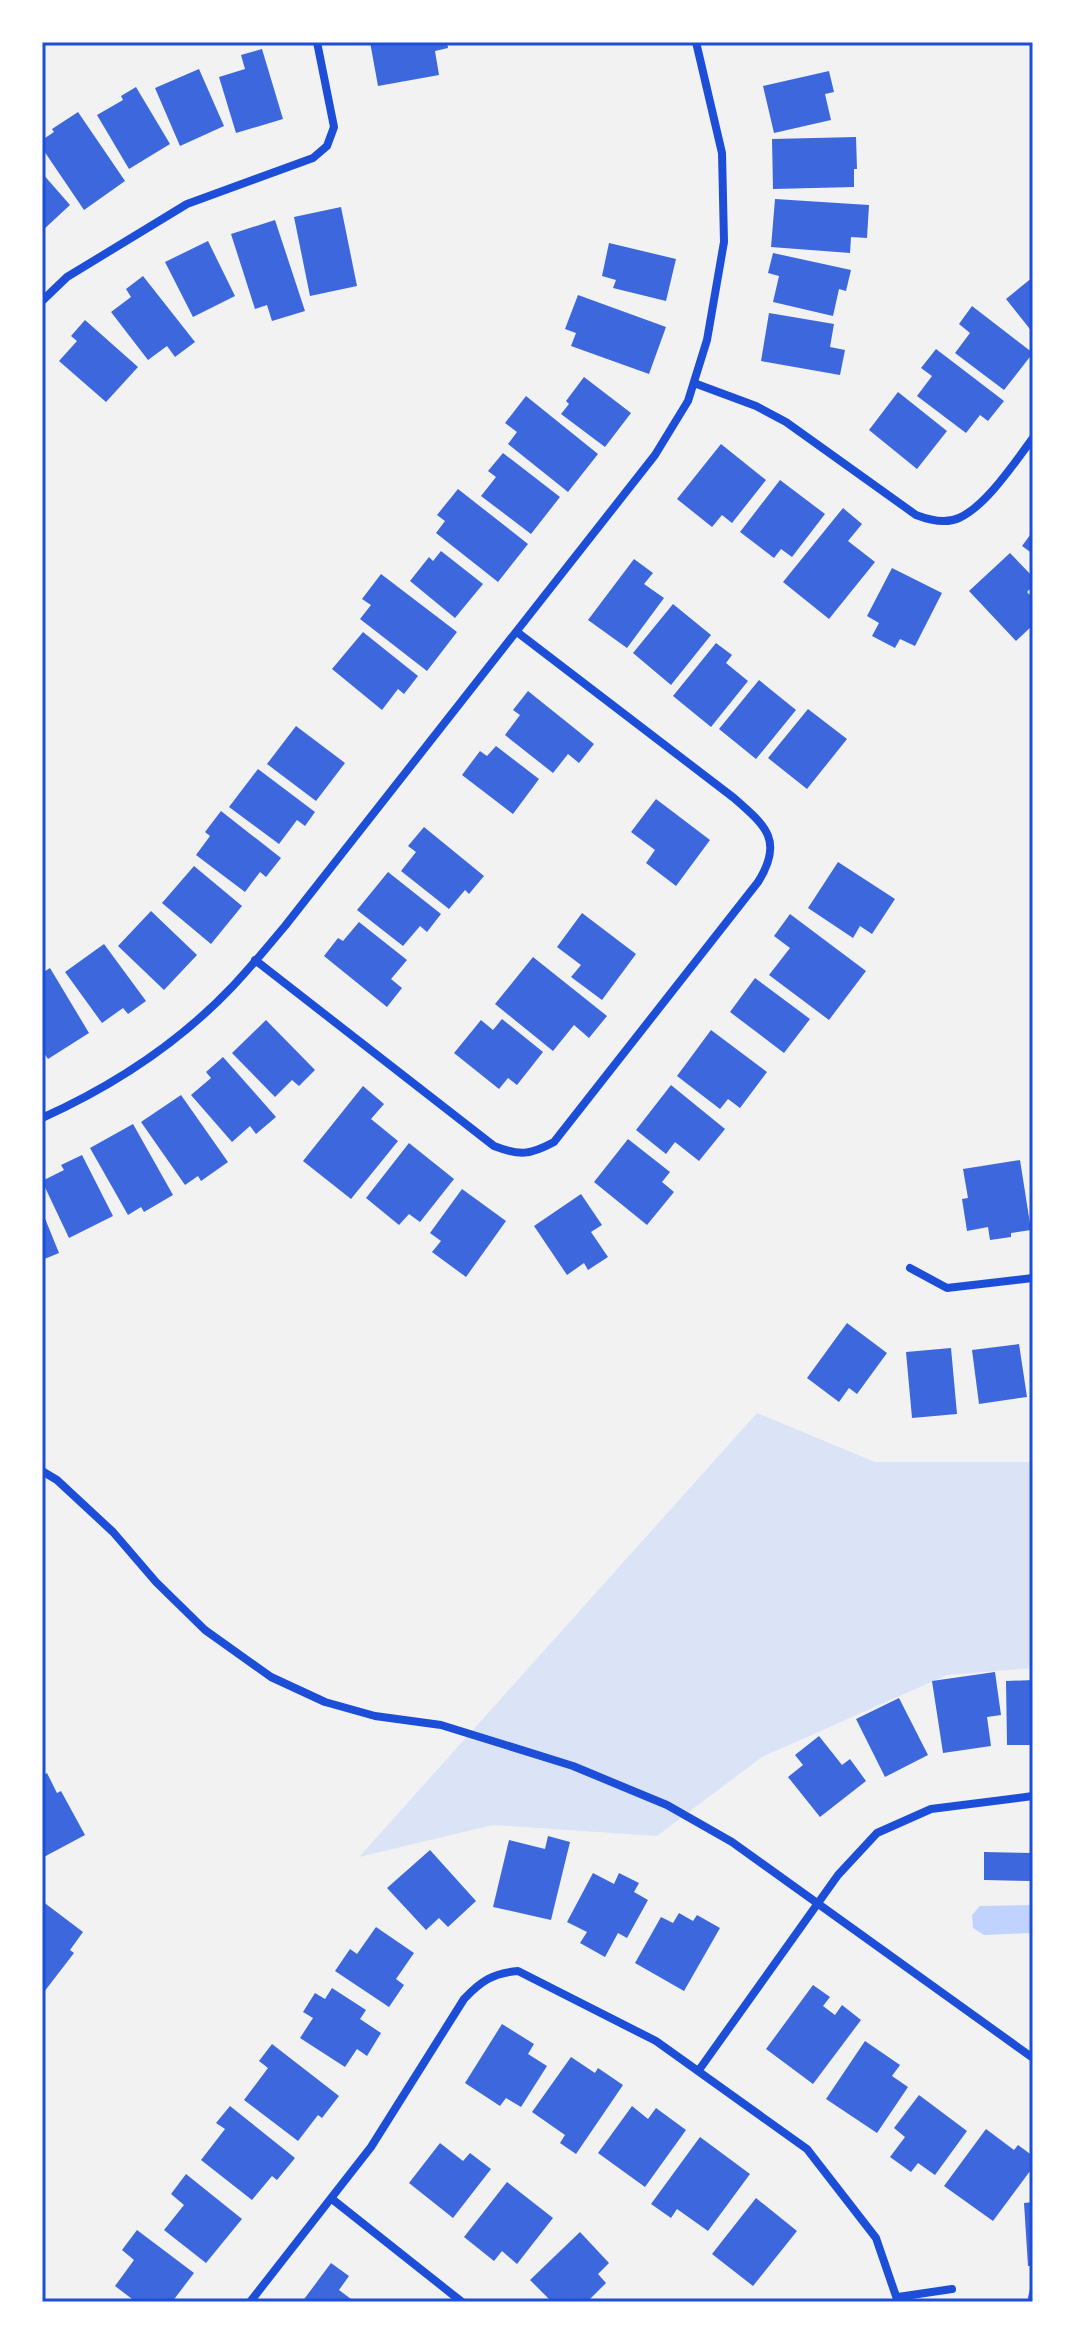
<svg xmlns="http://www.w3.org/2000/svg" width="1075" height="2344" font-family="'Source Sans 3',sans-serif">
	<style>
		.green { fill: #dbe4f7 }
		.water { fill: #bfd3fe }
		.building { fill: #3d67dc }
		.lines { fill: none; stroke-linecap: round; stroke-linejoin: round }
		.minor { stroke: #1d4ed8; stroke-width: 8 }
		.neatline { fill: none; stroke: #1d4ed8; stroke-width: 3 }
	</style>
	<rect width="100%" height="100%" fill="#f2f2f2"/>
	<path class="green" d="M757 1413 875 1462H1033V1668L947 1675 762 1757 657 1836 493 1825 359 1857Z"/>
	<path class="water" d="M1030 1905 1031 1933 984 1935 973 1928 972 1915 980 1906Z"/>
	<path class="building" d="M370 42H447L448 48 435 51 439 75 378 86Z
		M262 49 283 119 236 133 219 77 245 69 241 55Z
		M199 69 224 126 180 146 155 88Z
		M829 71 834 92 825 94 831 120 774 133 763 86Z
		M136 87 170 144 129 169 97 115 123 100 121 96Z
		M78 112 125 181 84 210 42 148V140L54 132 52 129Z
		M856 137 857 169H854V187L773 189 772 139Z
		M42 173 70 205 42 231Z
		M775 199 869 205 867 238 851 237 850 253 771 247Z
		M341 207 357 286 310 296 294 217Z
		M275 220 305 311 272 321 267 305 255 309 231 234Z
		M208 241 235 296 193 317 165 262Z
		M609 243 676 259 666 301 613 288 616 280 602 276Z
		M773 253 851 270 846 291 839 289 833 316 773 302 779 276 768 273Z
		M143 276 195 342 175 357 167 346 148 360 111 312 131 297 126 289Z
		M1033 277V333L1006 299Z
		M578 295 666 327 649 374 571 346 576 333 565 329Z
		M972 306 1033 353 1004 390 955 353 970 333 959 324Z
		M769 313 834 324 830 347 845 350 840 375 761 361Z
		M85 320 138 367 106 402 59 361 77 341 71 336Z
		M936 349 1004 401 988 421 980 415 966 433 917 396 932 376 921 368Z
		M584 377 631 413 605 447 561 414 569 404 566 401Z
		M898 392 947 431 917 469 869 430Z
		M526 396 598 454 568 492 508 444 517 432 505 423Z
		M721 444 766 480 732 523 722 515 712 527 677 499Z
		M503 453 560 497 531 534 481 496 496 477 488 471Z
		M780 480 825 514 792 557 781 549 774 558 740 532Z
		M458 489 528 544 498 582 436 533 445 521 437 515Z
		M843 508 862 524 848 541 875 562 829 619 783 582Z
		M1033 531V554L1022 546Z
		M441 551 483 584 455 618 410 581 429 557 433 561Z
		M1010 553 1033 577V586L1027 592 1033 598V625L1016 641 969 591Z
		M634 559 653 573 644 584 664 598 627 648 588 620Z
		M892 568 942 593 915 646 900 639 895 648 872 636 879 623 867 616Z
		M381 574 457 632 427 671 360 619 371 605 362 599Z
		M673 604 711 635 671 685 633 653Z
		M363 632 418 676 404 694 398 689 382 710 332 669Z
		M716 643 732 655 726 663 748 681 711 727 673 696Z
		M759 680 796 710 756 759 719 729Z
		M528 691 594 744 579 763 568 754 553 773 505 735 520 715 513 710Z
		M808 709 847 739 807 789 768 758Z
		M296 726 345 763 316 801 267 764Z
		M496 746 539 779 513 814 462 775 480 751 487 756Z
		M258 769 315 812 305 826 297 820 279 844 229 807Z
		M656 799 710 840 676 886 646 863 655 850 631 832Z
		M221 811 281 858 266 877 260 872 245 892 196 855 210 836 205 832Z
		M424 827 484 876 469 894 465 890 449 909 401 871 416 852 408 846Z
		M838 862 895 899 872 934 860 926 853 938 808 908Z
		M194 866 242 906 211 944 162 903Z
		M388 872 441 914 427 932 420 926 403 946 357 910Z
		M151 911 197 955 164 990 118 946Z
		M582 913 636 954 602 1000 571 977 581 965 557 947Z
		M790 914 866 971 829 1020 769 975 790 948 774 936Z
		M359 922 407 960 391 979 402 988 387 1007 324 956 338 938 343 941Z
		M104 944 146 1001 128 1014 123 1008 102 1023 65 972Z
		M533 957 607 1016 589 1038 574 1025 553 1051 495 1004Z
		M50 968 89 1033 48 1059 42 1050V973Z
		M755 978 810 1019 784 1053 730 1012Z
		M502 1019 543 1052 517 1085 508 1078 499 1089 454 1053 481 1020 493 1030Z
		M266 1020 315 1070 299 1086 292 1080 275 1097 232 1053Z
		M711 1030 767 1072 740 1108 728 1099 720 1109 677 1076Z
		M223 1057 276 1117 256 1134 250 1126 232 1142 191 1095 211 1078 206 1072Z
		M671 1085 725 1129 699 1161 675 1142 666 1154 636 1130Z
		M363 1086 384 1104 371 1119 398 1141 351 1199 303 1161Z
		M181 1095 228 1162 201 1181 198 1176 185 1185 141 1122Z
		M133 1124 173 1195 144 1212 141 1207 128 1215 90 1148Z
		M628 1139 670 1172 662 1182 674 1192 647 1225 594 1182Z
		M409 1143 454 1179 420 1222 409 1214 399 1225 366 1198Z
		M82 1155 113 1216 69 1238 42 1181 64 1170 61 1165Z
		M1020 1160 1031 1230 1011 1233V1237L990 1240 988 1227 967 1231 962 1199 968 1198 963 1169Z
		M462 1189 506 1221 466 1277 432 1252 441 1241 430 1233Z
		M581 1194 602 1225 591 1232 608 1257 588 1270 584 1263 567 1275 534 1226Z
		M42 1211 59 1253 42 1260Z
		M847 1323 887 1353 857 1394 849 1388 839 1402 807 1378Z
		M1019 1344 1027 1397 979 1404 972 1350Z
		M951 1348 957 1414 912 1418 906 1352Z
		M995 1672 1001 1715 987 1717 991 1746 943 1753 932 1681Z
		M1033 1680V1745H1007L1006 1681Z
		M899 1698 928 1755 885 1777 856 1719Z
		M819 1736 842 1765 850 1759 866 1781 820 1817 788 1777 803 1765 795 1755Z
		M47 1773 57 1793 61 1791 85 1835 42 1858V1776Z
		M548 1836 570 1842 551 1920 493 1907 509 1840 545 1849Z
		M430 1850 476 1901 448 1927 439 1918 426 1930 387 1888Z
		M984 1852 1033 1853V1881L984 1880Z
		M593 1873 614 1884 619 1873 639 1883 634 1892 648 1900 627 1938 618 1933 605 1957 580 1943 587 1932 567 1922Z
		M42 1901 83 1932 70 1950 74 1953 44 1992 42 1990Z
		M679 1913 693 1921 697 1915 720 1928 684 1991 635 1963 661 1917 673 1923Z
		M376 1927 414 1953 396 1979 404 1985 389 2007 335 1971 350 1949 357 1954Z
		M813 1985 830 1997 823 2006 835 2015 842 2005 861 2020 813 2084 766 2049Z
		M332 1988 366 2010 360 2019 381 2033 367 2056 357 2049 345 2067 300 2038 313 2018 303 2012 315 1993 325 1999Z
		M502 2024 534 2044 528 2054 547 2066 521 2107 506 2098 500 2106 465 2083Z
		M865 2041 900 2065 892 2076 908 2087 877 2133 826 2099Z
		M272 2044 339 2096 322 2118 318 2115 298 2141 244 2100 268 2068 259 2061Z
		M571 2057 595 2073 598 2068 623 2085 576 2154 560 2143 565 2135 532 2112Z
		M919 2095 967 2131 935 2175 918 2163 911 2172 890 2157 905 2137 894 2128Z
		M230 2106 295 2158 277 2180 272 2176 252 2200 201 2160 225 2129 216 2123Z
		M632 2106 648 2119 656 2108 686 2130 645 2187 598 2153Z
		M986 2129 1014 2150 1018 2145 1033 2156V2167L993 2221 944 2186Z
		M700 2137 750 2174 708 2231 677 2209 671 2218 651 2204Z
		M440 2143 463 2161 470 2153 491 2169 453 2218 409 2183Z
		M186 2174 242 2219 206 2263 164 2230 184 2205 171 2194Z
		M507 2182 553 2218 517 2264 502 2251 494 2261 464 2237Z
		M756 2198 797 2231 753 2286 712 2254Z
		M1033 2202V2266H1028L1024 2203Z
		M137 2230 194 2273 172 2302H136L115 2286 134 2260 122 2250Z
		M580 2232 609 2263 598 2274 606 2283 587 2302H552L530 2280Z
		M331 2263 349 2276 339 2290 355 2302H302Z
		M1032 2280 1033 2302H1027Z"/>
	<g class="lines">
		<path class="minor" d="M42 301 67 277 187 204 313 158 327 146 334 127 317 42
			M694 383 756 406 786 422 916 515C929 520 946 524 959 518 986 506 1015 462 1033 438
			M255 960 494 1146C520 1156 530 1155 554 1142L758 882C784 841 766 826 734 798L517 632
			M42 1118C113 1086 179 1043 233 986 251 967 268 946 285 926L655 455 688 401 707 340 724 242 722 153 696 42
			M910 1268 947 1288 1033 1278
			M42 1471 57 1480 113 1532 156 1582 205 1630 271 1677 325 1702 375 1716 441 1725 573 1766 667 1805 732 1842 1033 2058
			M699 2070 838 1875 877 1833 931 1809 1033 1796
			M332 2199 462 2302
			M898 2297 952 2289
			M250 2302 371 2147 464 1999C481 1981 493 1973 518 1971L656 2041 807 2149 876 2238 898 2302"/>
	</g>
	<rect width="1075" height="2344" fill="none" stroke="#ffffff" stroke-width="88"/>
	<rect x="44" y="44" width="987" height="2256" class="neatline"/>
</svg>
